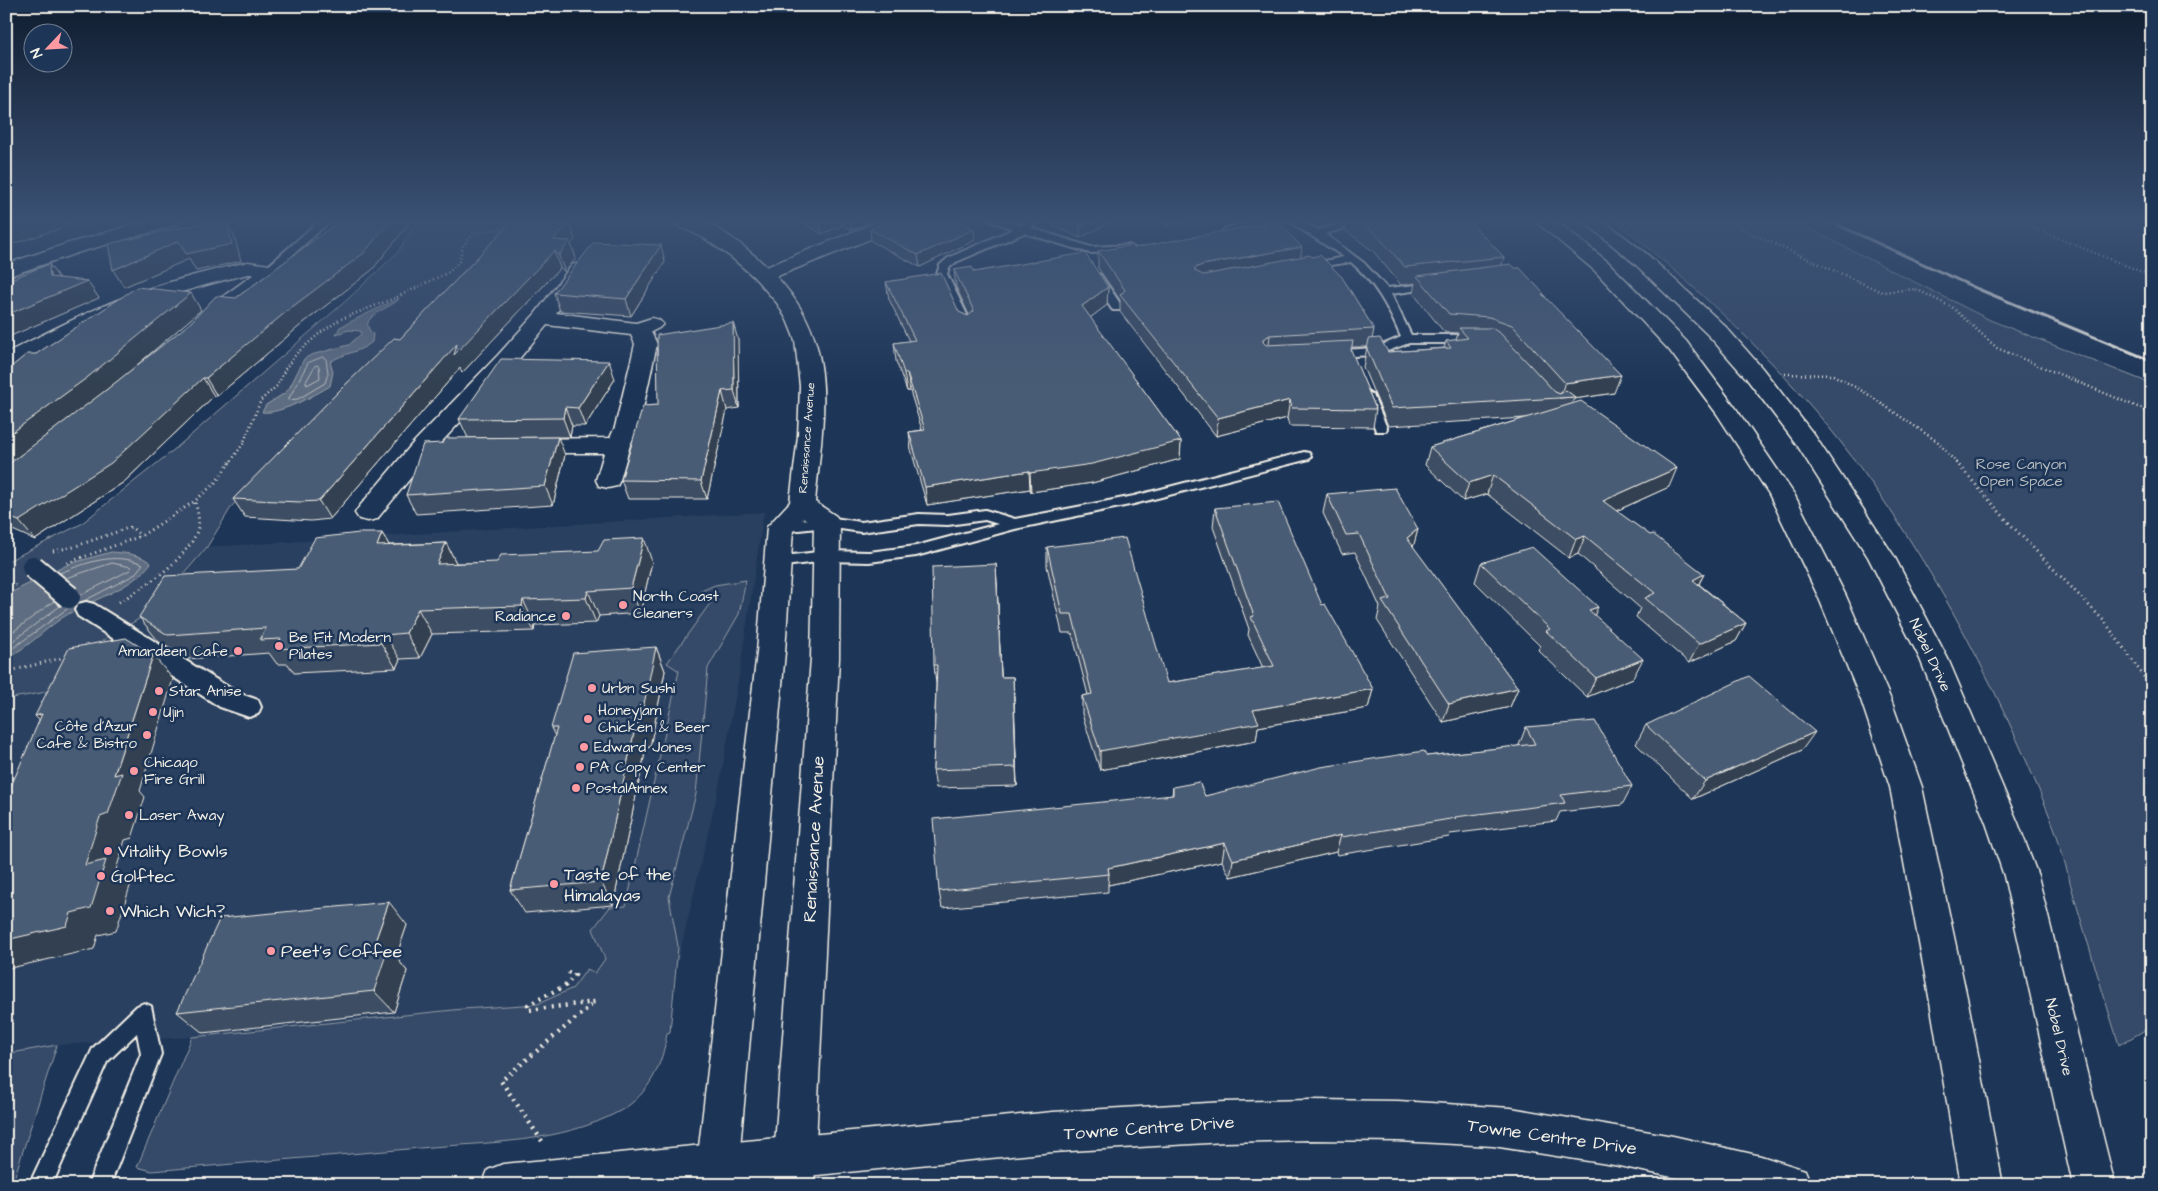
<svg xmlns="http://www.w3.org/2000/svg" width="2158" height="1191" font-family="'Architects Daughter',sans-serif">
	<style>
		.built { fill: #2a4060 }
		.green { fill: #354a67; stroke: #949ea8 }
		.water { fill: #5e6d82; stroke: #9aa2ab }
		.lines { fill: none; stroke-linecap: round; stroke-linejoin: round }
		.shore { stroke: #b8bcbf; stroke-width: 1 }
		.service-casing { stroke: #f4f1e8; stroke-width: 4 }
		.pedestrian-casing { stroke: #f4f1e8; stroke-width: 4 }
		.minor-casing { stroke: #f4f1e8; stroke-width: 3 }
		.tertiary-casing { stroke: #f4f1e8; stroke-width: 3 }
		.secondary-casing { stroke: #f4f1e8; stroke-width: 3 }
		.path-far2 { stroke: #f4f1e8; stroke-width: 2.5; stroke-dasharray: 1 3; stroke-linecap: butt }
		.path-far1 { stroke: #f4f1e8; stroke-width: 3; stroke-dasharray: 1 4; stroke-linecap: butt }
		.path { stroke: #f4f1e8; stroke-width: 4.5; stroke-dasharray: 2 5; stroke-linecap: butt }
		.service { fill: #1d3557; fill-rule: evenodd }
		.pedestrian { fill: #1d3557; fill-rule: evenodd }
		.minor { fill: #1d3557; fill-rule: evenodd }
		.tertiary { fill: #1d3557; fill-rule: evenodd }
		.secondary { fill: #1d3557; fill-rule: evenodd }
		.rail { stroke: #f4f1e8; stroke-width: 3 }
		.pedestrian-bridge-casing { stroke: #f4f1e8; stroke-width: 26; stroke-linecap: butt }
		.pedestrian-bridge { stroke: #1d3557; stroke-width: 22 }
		.wall { fill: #3e4e64; stroke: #f4f1e8 }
		.shaded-wall { fill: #324051; stroke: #f4f1e8 }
		.building { fill: #485b74; stroke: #f4f1e8 }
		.poi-dot { fill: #ff9aa2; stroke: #1d3557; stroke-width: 2 }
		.labels { text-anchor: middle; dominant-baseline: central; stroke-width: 5; stroke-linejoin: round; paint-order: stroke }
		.far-street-label { font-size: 12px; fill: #f4f1e8; stroke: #1d3557 }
		.park-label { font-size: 15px; fill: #bbbfc1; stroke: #1d3557 }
		.poi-label { font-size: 15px; fill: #f4f1e8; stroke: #1d3557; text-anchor: start }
		.street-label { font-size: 15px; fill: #f4f1e8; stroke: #1d3557 }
		.near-street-label { font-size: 18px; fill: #f4f1e8; stroke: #1d3557 }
		.near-poi-label { font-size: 18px; fill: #f4f1e8; stroke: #1d3557; text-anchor: start }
	</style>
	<rect width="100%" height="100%" fill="#1d3557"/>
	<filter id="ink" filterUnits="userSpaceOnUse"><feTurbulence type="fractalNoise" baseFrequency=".02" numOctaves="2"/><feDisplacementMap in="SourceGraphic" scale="10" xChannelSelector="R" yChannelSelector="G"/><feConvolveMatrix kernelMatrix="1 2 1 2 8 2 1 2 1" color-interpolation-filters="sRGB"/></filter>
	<g filter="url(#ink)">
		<path class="built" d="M764 512 738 682 720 782 672 987 538 1004 463 1009 192 1037 57 1045 6 1054V699L41 693 65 686 89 649 152 611 207 547Z"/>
		<path class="green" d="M417 220H565L516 233 278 459 232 506 207 547 152 611 89 649 65 686 41 693 6 699V562L81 524 176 448 348 299 398 252Z
			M1615 220H1792L1990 320 2152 384V1026L2119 1045C2103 994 2088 943 2073 893 2066 868 2060 841 2050 817 1994 678 1918 534 1822 419 1760 345 1689 281 1615 220Z
			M746 580 739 614 708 668 696 794 669 897 678 946 670 1032 667 1033C663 1064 649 1095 620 1111 560 1144 486 1142 420 1148 331 1156 241 1163 152 1171L137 1167 192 1037 463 1009 538 1004 573 988 587 969 595 973 605 959 593 929 610 907 626 906 679 671 667 663 711 602 697 596 699 592 715 585Z
			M57 1045 12 1185H6V1054Z"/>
		<path class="water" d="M397 299H399C392 308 354 317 373 334L372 342C359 353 343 353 330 362L333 372 330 386C315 395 279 415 262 412L266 405 285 393 290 387 304 359 311 355 349 345 361 334V331L349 330 336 334 340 327Z
			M111 552C125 553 140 554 151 563 131 589 98 597 70 613 47 626 30 647 6 658V595L69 564Z"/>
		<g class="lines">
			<path class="shore" d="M323 357 326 359 328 373 325 383 298 399 288 400 308 363Z
				M316 365 319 366 320 378 307 385 306 382Z
				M60 573C88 562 114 552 143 564L134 575 82 602
				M66 578 112 563 131 567 130 570 81 595
				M6 637 54 601
				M6 646 60 606
				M6 653 67 609"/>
			<g class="service-casing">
				<path id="service" d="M320 220H331L274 272H266L265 270 266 268Z
					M988 220H1005L1021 225 1027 220H1039L1031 228 1091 247 1129 245 1134 248 1129 251 1090 253 1024 233 956 262 949 268 947 274 974 329 968 332 962 329 937 274 940 265 948 258 1013 229Z
					M1253 220H1268L1249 229 1228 234 1223 231 1224 229Z
					M1287 220H1300L1318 230 1354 220H1372L1325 234 1364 263 1387 288 1438 283 1440 285 1438 287 1434 288 1391 294 1411 335H1475L1481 339 1475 343H1409L1377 355 1329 357 1327 354 1329 351 1375 348 1401 337C1388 307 1376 284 1351 262L1304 269 1303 267 1304 265 1344 257Z
					M1097 274 1101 275 1123 308 1121 310H1113L1111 308 1092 277Z
					M1367 391 1373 395 1387 428 1386 431H1376L1375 428 1361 395Z
					M1304 452 1309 453 1311 456 1309 459 1134 504 1015 529 916 556 869 562 826 561 776 567 771 566 769 562 771 558 776 557 826 551 869 552 916 546 998 524 985 520 948 525 919 524 861 532 827 527 780 532 775 530 773 527 775 524 780 522 827 517 861 522 919 514 948 515 985 510 1015 519 1134 496Z
					M144 1003 151 1006 161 1054 110 1185H88L141 1054 137 1033 107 1062 52 1185H29L93 1048 137 1006Z"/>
			</g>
			<g class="pedestrian-casing">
				<path id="pedestrian" d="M86 602 94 604 238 693 258 700 261 707 258 714 249 717 220 707 78 616 75 610 78 604Z"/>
			</g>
			<g class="minor-casing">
				<path id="minor" d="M883 220H910L908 224 770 279 763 281 756 279 753 275 756 271Z
					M248 262 277 266 280 270 262 288 213 324 206 326 199 324 195 320 207 308 254 274H248C211 283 174 293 138 307 95 323 55 346 14 367L6 369V353C45 334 83 313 123 298 164 282 206 272 248 262Z
					M579 263 586 265 589 269 556 313 636 323 652 318 659 320 663 324 659 328 651 332 657 344 639 427 630 445 620 480 617 486 608 488 599 486 596 480 604 453H523L515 451 511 446 515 441 523 439 610 438 615 427 635 344 631 335 547 325 514 365 431 453 377 519 368 521 359 519 355 513 359 507 413 443 498 355 535 314 572 265Z"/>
			</g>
			<g class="tertiary-casing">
				<path id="tertiary" d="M150 220H181L179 224 80 252 6 277V264L66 244Z
					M672 220C680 220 691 219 698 220 717 225 742 245 756 257 842 332 825 400 815 502L836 516 840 522 839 658 814 1185H772L811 658 814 525 804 518 793 529 785 652 737 1181 735 1185H697L695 1181 757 652 767 527 790 502 798 436 800 386 795 340 787 320 777 303 754 277 731 257 704 238 674 224Z"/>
			</g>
			<g class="secondary-casing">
				<path id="secondary" d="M1534 220H1555L1608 262 1686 341 1735 407 1794 494 1846 596 1891 700 1922 787 1968 1002 2003 1185H1961L1930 1002 1890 787 1861 700 1818 596 1769 494 1717 414 1670 351 1594 270Z
					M1582 220H1603L1648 255 1726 327 1762 368 1815 436 1894 556 1948 659 2018 823 2038 876 2115 1185H2073L2004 876 1986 823 1920 659 1868 557 1797 445 1746 378 1710 337 1634 263Z
					M1311 1100 1398 1101 1511 1108 1673 1136 1761 1156 1805 1170 1811 1185H1711L1614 1165 1493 1146 1398 1141 1311 1140 1225 1142 1053 1152 715 1185H482L488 1170 503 1164 1053 1112 1225 1102Z"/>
			</g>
			<path class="path-far2" d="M1729 220 1748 232 1882 292 1916 289 1953 308 1997 348 2152 413
				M2013 220 2152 276
				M1785 374 1833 375 1866 393 1938 442 1957 464
				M229 464 243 444 261 400 278 385 285 369 297 353 320 333 341 319 395 298 449 272 459 262 463 246 474 233 507 228"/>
			<path class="path-far1" d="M1956 462 2010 524 2105 622 2152 688
				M53 551 73 547 131 527 141 536
				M67 563 141 536 195 501 216 482 230 462
				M6 590 16 585
				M119 602C144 587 190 558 198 528 200 518 197 510 195 501
				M6 672 66 657"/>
			<path class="path" d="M542 1141 501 1081 595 1002 529 1010 528 1005 566 985 575 975 568 972"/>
			<use href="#service" class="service"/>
			<use href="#pedestrian" class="pedestrian"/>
			<use href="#minor" class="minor"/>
			<use href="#tertiary" class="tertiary"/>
			<use href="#secondary" class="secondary"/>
			<path class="rail" d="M1827 220 1978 289 2152 361"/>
			<g class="pedestrian-bridge-casing">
				<path id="pedestrian-bridge" d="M33 567 69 597"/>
			</g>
			<use href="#pedestrian-bridge" class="pedestrian-bridge"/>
		</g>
		<path class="wall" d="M341 220H412L372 270 302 324 217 396H214L124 482 35 540 6 527V371L36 354 201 310 122 378 236 298Z
			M513 220 575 240 571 244 576 258 565 272 560 268 462 373 460 368 330 519 311 521 245 517 233 499 400 339Z
			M798 220H877L852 230 843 225 822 234Z
			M1046 220H1114L1080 238 1046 222Z
			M1160 220H1187L1167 226Z
			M1346 220H1468L1504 257 1502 265 1544 294V295L1614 393 1574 399 1572 403 1669 487 1616 511 1704 574 1699 584 1746 623 1736 641 1689 663 1636 617 1640 608 1578 554 1569 558 1487 494 1463 501 1425 465 1430 447 1525 418 1388 426 1363 367 1367 347H1352L1351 351 1376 409 1373 427 1289 426 1287 418 1216 436 1120 312V300L1098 268V251L1134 248 1301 257 1374 329 1372 339 1388 352 1444 348 1446 341 1456 340 1458 333 1444 332 1413 293 1415 283 1401 285 1373 251 1345 230Z
			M870 229 975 240 920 267 871 241Z
			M665 262 631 316 560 311 554 293Z
			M954 270 974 272 1108 287 1107 305 1090 318 1181 441 1180 459 1092 483 1031 492 1030 489 927 505 911 450 909 432 922 430 910 391H907L896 361 894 343 909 341 889 299 886 282 968 316 969 315 956 287Z
			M733 323 738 340 739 408 727 410 707 499H628L621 480 658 405Z
			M615 379 585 426H572L570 437 469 438 565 455 553 505 416 514 406 495 443 443 468 438 459 419Z
			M1327 494 1418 529 1413 547 1518 688 1510 707 1443 722 1377 620 1380 607 1355 552 1342 554 1323 513Z
			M1215 508 1322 605 1373 689 1368 708 1258 727 1256 741 1100 770 1082 714V696L1088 695 1072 633H1062L1047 566V547L1167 683 1263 668 1248 635 1249 629 1213 527Z
			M382 533 389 545 446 543 456 563 652 562 640 613 599 616 596 623 535 625 534 631 432 634 420 658 400 659 396 668 294 673 288 664H277L269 653 187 659 159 642 139 617 298 569Z
			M1481 563 1633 678 1587 697 1538 650 1540 646 1475 582Z
			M997 583 1001 677H1013L1017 786 936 788 933 770 936 684 934 665Z
			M656 647 665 671 650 747 646 748 613 905 525 913 510 890 555 736 551 728Z
			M1646 725 1802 750 1693 799 1636 744Z
			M1526 727 1632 786 1622 805 1560 812 1556 821 1450 834 1449 837 1337 855 1336 852 1230 877 1222 861 1108 885V892L942 908 939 891 1172 795 1173 787 1205 796 1427 756 1519 746V745Z
			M407 925 396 957 407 971 394 1012 203 1033 177 1012Z"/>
		<path class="shaded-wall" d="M6 220H76L65 227 6 246Z
			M226 220 234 235 241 261 196 271 189 259 124 287 113 270Z
			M391 220H412L372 270 302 324 217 396 206 378Z
			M825 220H842L843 225 822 234 820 222Z
			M851 220H877L852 230Z
			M1093 220H1114L1080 238V227Z
			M1168 220H1187L1167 226Z
			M1336 220H1346L1335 223Z
			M570 223 575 240 571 244 576 258 565 272 553 240Z
			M974 229 975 240 920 267 918 255Z
			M661 245 665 262 631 316 626 299Z
			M1302 247 1300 263 1194 288 1195 268 1202 265Z
			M554 251 560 268 462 373 460 368 330 519 319 501 457 344Z
			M49 264 61 281H87L99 298 6 338V315L50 277Z
			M1108 287 1107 305 1082 324V306Z
			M191 293 201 310 101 396 6 466V437Z
			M733 323 738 340 739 408 734 390Z
			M1270 335 1268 352 1261 356 1263 339Z
			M609 361 615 379 585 426 578 408Z
			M904 373H907L910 391H907Z
			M1621 375 1614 393 1574 399 1575 397 1559 398 1565 383Z
			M203 378 214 396 124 482 35 540 19 521Z
			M722 391 727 410 707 499 701 481Z
			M1290 400 1287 418 1216 436 1218 418Z
			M565 407 572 426 570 437 563 418Z
			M558 437 565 455 553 505 545 486Z
			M1181 441 1180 459 1092 483 1031 492 1030 473Z
			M1677 468 1669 487 1596 520 1603 501Z
			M1029 471 1030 489 927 505 925 487Z
			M1493 475 1487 494 1463 501 1469 483Z
			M1418 529 1413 548 1407 538Z
			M382 533 396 557 377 546Z
			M1585 536 1578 554 1569 558 1576 539Z
			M644 538 652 562 640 613 631 588Z
			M446 543 458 567 437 564Z
			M996 564 997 583 1002 696 1001 677Z
			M1704 574 1694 593 1693 580Z
			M588 591 599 616 596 623 586 598Z
			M523 600 535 625 534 631 522 606Z
			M1598 607 1590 626 1589 610Z
			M418 609 432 634 420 658 406 633Z
			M1746 623 1736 641 1689 663 1699 644Z
			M385 635 400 659 396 668 381 643Z
			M656 647 665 671 650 747 646 748 613 905 601 882 636 724Z
			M153 655 173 679 140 791 145 797 132 838 125 840 116 870 131 883 116 931 98 935 94 949 6 969V940L114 775Z
			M1643 659 1633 678 1587 697 1596 678Z
			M1013 677 1014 695 1017 786 1016 767Z
			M1518 688 1510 707 1443 722 1449 704Z
			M1373 689 1368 708 1258 727 1256 741 1100 770V751L1253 710Z
			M42 714 59 740 35 716Z
			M1815 732 1802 750 1693 799 1705 781Z
			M1341 835 1336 852 1230 877 1233 860Z
			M1225 843 1222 861 1108 885 1109 874 1108 868Z
			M389 902 407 925 396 957 407 971 394 1012 374 991 372 950Z"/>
		<path class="building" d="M215 220H226L232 244 186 254 179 241 113 270 108 244Z
			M341 220H391L364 253 292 307 206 378H203L111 463 19 521 6 516V466L106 390 189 324 216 296 236 298Z
			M513 220H533L570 223 553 240 570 241 559 255 554 251 454 355 457 344 319 501 300 502 233 499 341 389 394 338 400 339Z
			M816 220H825L820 222Z
			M892 220H958L974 229 918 255 870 229Z
			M1067 220H1093L1080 227Z
			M1358 220H1468L1504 257 1405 267 1376 234Z
			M1277 221 1302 247 1202 265 1195 268V271L1203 275 1310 255 1312 257 1320 255 1342 277 1374 329 1270 335 1263 339V342L1266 345 1353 341 1351 350 1376 409 1292 408 1290 400 1218 418 1120 295 1125 290 1098 251 1133 245 1134 248Z
			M594 242 661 245 626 299 554 293Z
			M1085 253 1108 287 1082 306 1181 441 1092 464 1030 473 1029 471 925 487 909 432 925 430 907 373H904L894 343 915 340 886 282 941 273 959 312 968 316 974 311 954 270 972 267 974 272Z
			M49 264 50 277 87 281 6 315V281Z
			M1511 264 1515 268H1520L1544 294H1542L1621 375 1565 383 1512 325 1489 317 1449 314 1417 276Z
			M137 287 191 293 88 377 6 437V371L27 354H36Z
			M733 323 734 390 722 391 701 481 621 480 643 406 658 405 657 335Z
			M1459 328H1492L1501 334 1555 392 1560 394 1566 390 1575 397 1392 408 1367 349 1369 339 1380 338 1388 352 1451 348 1446 341 1468 338Z
			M501 359 609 361 578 408 565 407 563 418 459 419Z
			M1581 401 1677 468 1603 501 1650 535 1653 534 1704 574 1693 580 1746 623 1699 644 1645 598 1655 593 1585 536 1576 539 1493 475 1469 483 1430 447Z
			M558 437 545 486 406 495 423 444 443 443 446 438Z
			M1395 488 1418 529 1407 538 1518 688 1449 704 1382 601 1390 599 1359 534 1346 535 1327 494Z
			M1278 502 1322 605 1325 604 1373 689 1253 710 1259 723 1100 751 1082 696 1092 694 1072 614H1062L1047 547 1125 538 1167 683 1274 666 1251 617 1254 616 1215 508Z
			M359 533H382L377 546 446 543 437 564 497 562 501 555 598 551 604 540 644 538 631 588 588 591 586 598 523 600 522 606 418 609 406 633 385 635 381 643 277 649 281 639 260 640 266 628 168 635 139 617 165 576 298 569 315 538Z
			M1532 547 1598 607 1589 610 1643 659 1596 678 1546 631 1550 629 1481 563Z
			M996 564 1001 677H1013L1016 767 933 770 937 665H934L932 567Z
			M126 638 153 655 114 775 122 773 108 814 100 817 85 865 106 860 91 908 71 913 67 926 6 940V798L42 714 35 716 69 648Z
			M656 647 640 723 636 724 601 882 510 890 557 728H551L573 653Z
			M1749 676 1815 732 1705 781 1646 725Z
			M1595 721 1632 786 1561 795 1565 803 1455 817 1456 818 1342 837 1341 835 1233 860 1225 843 1108 868 1109 874 939 891 933 819 1173 795V787L1199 782 1205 796 1321 767 1424 751 1427 756 1535 744 1526 727Z
			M389 902 372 950 388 948 374 991 177 1012 220 918Z"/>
	</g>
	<linearGradient id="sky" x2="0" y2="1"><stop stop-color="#101d30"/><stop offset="0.57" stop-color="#3a5174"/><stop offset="1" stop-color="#3a5174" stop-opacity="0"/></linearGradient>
	<rect width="2158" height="387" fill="url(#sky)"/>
	<g class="poi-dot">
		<circle cx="623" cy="605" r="5"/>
		<circle cx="566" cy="616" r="5"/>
		<circle cx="279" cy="646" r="5"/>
		<circle cx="238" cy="651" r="5"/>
		<circle cx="592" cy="688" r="5"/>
		<circle cx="159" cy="691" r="5"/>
		<circle cx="153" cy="712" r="5"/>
		<circle cx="588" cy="719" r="5"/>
		<circle cx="147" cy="735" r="5"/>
		<circle cx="584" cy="747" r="5"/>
		<circle cx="580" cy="767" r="5"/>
		<circle cx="134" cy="771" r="5"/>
		<circle cx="576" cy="788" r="5"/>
		<circle cx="129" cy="815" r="5"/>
		<circle cx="108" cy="851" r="5"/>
		<circle cx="101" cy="876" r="5"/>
		<circle cx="554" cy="884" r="5"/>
		<circle cx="110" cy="911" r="5"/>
		<circle cx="271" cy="951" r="5"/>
	</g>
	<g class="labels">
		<g class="far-street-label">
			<text transform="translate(807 438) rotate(-86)">Renaissance Avenue</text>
		</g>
		<g class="park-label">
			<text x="2021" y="464">Rose Canyon<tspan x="2021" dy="17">Open Space</tspan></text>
		</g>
		<g class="poi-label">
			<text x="633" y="596">North Coast<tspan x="633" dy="17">Cleaners</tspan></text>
			<text x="556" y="616" text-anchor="end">Radiance</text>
			<text x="289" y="637">Be Fit Modern<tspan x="289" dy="17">Pilates</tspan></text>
			<text x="228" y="651" text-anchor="end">Amardeen Cafe</text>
			<text x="602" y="688">Urbn Sushi</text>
			<text x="169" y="691">Star Anise</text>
			<text x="598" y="710">Honeyjam<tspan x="598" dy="17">Chicken &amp; Beer</tspan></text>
			<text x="163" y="712">Ujin</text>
			<text x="137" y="726" text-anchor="end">Côte d'Azur<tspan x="137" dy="17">Cafe &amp; Bistro</tspan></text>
			<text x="594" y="747">Edward Jones</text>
			<text x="144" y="762">Chicago<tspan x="144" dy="17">Fire Grill</tspan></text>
			<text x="590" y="767">PA Copy Center</text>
			<text x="586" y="788">PostalAnnex</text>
			<text x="139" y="815">Laser Away</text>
		</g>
		<g class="street-label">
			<text transform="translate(1930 655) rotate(65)">Nobel Drive</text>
			<text transform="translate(2059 1037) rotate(77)">Nobel Drive</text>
		</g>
		<g class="near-street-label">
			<text transform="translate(814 839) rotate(-87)">Renaissance Avenue</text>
			<text transform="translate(1149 1128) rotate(-4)">Towne Centre Drive</text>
			<text transform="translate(1552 1137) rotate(8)">Towne Centre Drive</text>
		</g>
		<g class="near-poi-label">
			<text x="118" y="851">Vitality Bowls</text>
			<text x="564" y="874">Taste of the<tspan x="564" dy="21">Himalayas</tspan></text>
			<text x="111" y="876">Golftec</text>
			<text x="120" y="911">Which Wich?</text>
			<text x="281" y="951">Peet's Coffee</text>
		</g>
	</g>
	<rect width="2158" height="1191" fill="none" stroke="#1d3557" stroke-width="25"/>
	<rect x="12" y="12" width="2133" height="1166" fill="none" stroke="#f4f1e8" stroke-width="2" filter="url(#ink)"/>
	<g transform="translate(48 48) rotate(245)"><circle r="24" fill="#1d3557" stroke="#738091"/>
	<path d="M0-4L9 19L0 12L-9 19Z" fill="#ff9aa2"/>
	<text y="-8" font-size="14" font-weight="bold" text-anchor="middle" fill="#f4f1e8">N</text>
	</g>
</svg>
